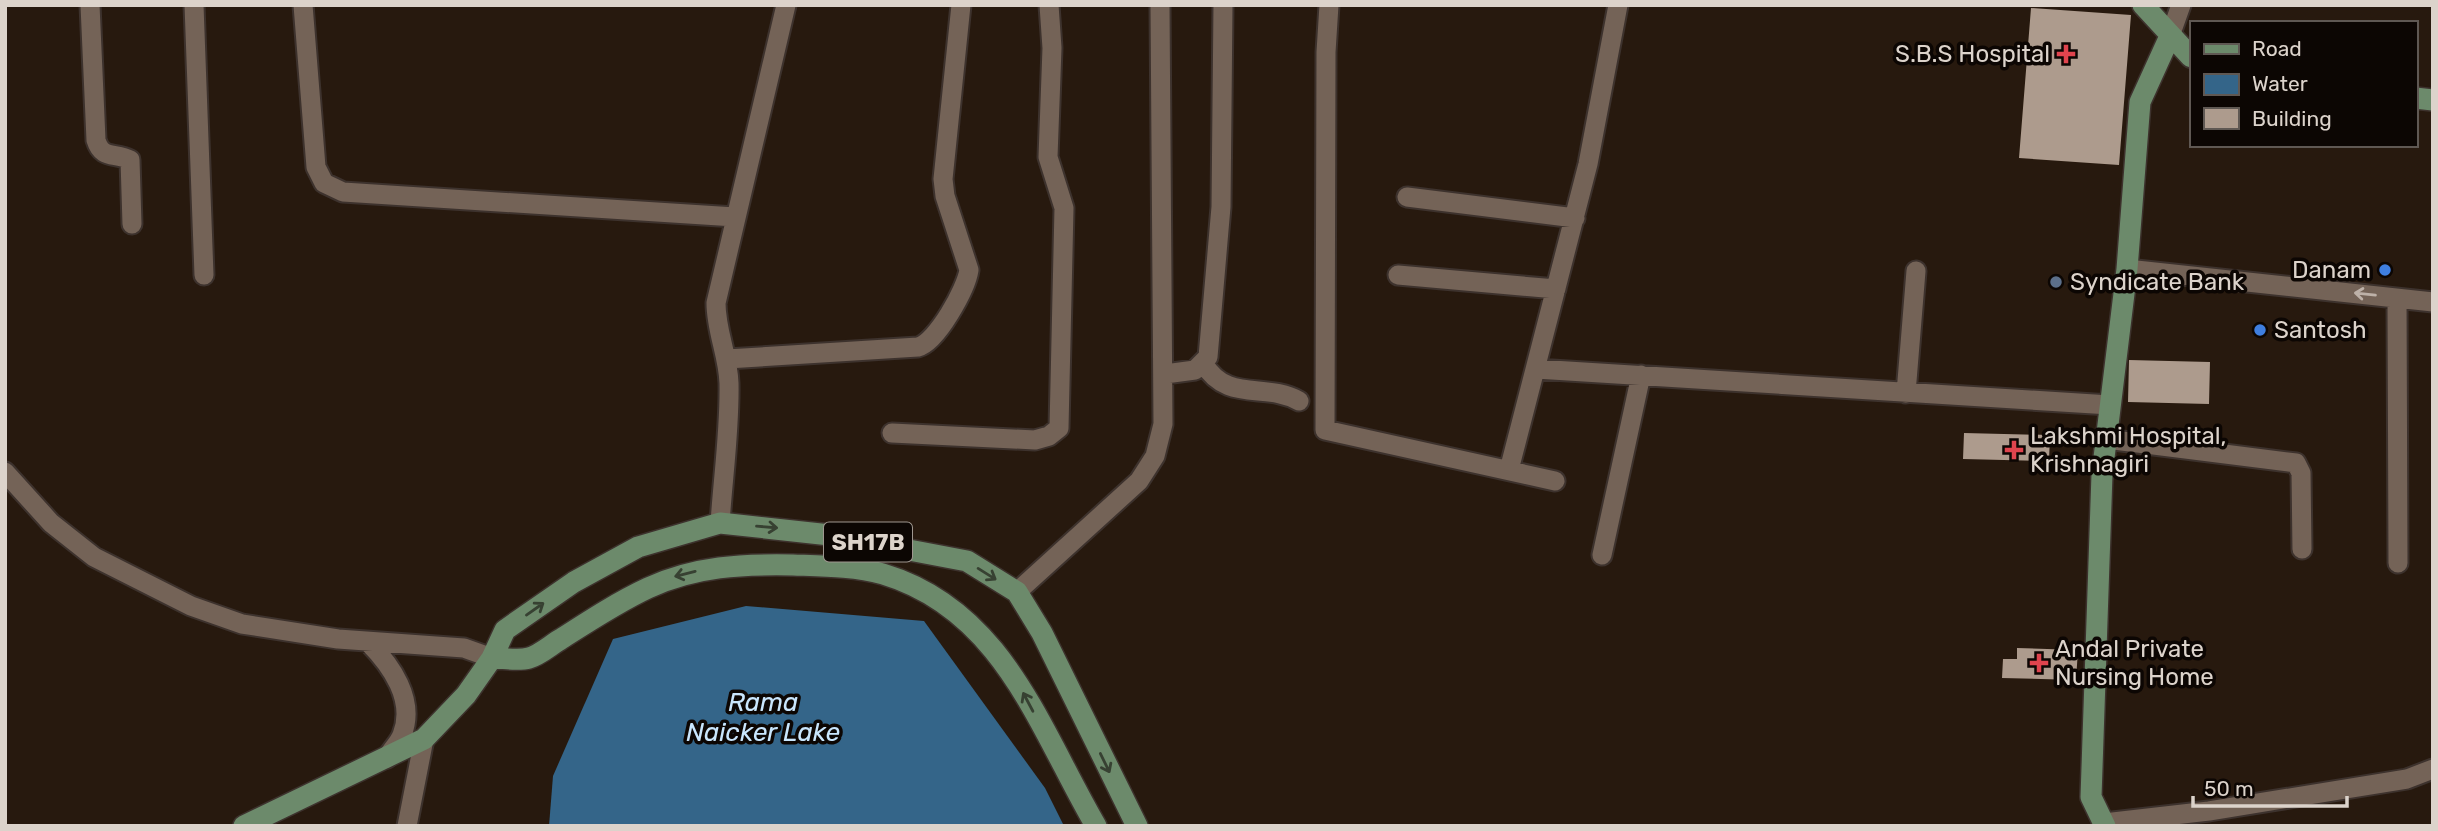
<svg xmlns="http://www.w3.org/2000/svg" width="2438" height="831" font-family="Rubik,sans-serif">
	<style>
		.water { fill: #346589 }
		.building { fill: #ad9b8d }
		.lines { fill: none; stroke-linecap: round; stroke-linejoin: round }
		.minor-casing { stroke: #3d322d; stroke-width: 23 }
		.major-casing { stroke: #3d322d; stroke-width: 24 }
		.minor { stroke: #746357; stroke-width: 19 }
		.major { stroke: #6c8a6b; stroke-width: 21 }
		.oneway { stroke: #bdb1a8 }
		.oneway2 { stroke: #374132 }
		.health-dot { fill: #e0444e; stroke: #0c0603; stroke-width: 2.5 }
		.shop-dot { fill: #3f7fe0; stroke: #0c0603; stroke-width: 2.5 }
		.service-dot { fill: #5c6f8a; stroke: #0c0603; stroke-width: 2.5 }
		.labels { text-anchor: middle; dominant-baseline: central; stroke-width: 7; stroke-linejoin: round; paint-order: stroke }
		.shield { fill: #0c0603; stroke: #9e968f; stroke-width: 2 }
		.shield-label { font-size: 23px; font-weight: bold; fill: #dcd3cb }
		.poi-label { font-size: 24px; fill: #dcd3cb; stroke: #0c0603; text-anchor: start }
		.water-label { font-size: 26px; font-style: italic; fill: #c9e6fd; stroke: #0c0603 }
	</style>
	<rect width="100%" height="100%" fill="#27190e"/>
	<path class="water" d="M746 606 924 621 1045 788 1064 826H549L553 776 613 639Z"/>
	<path class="building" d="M2031 8 2131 15 2119 165 2019 158Z
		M2129 360 2210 362 2209 404 2128 402Z
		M1964 433 2050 435 2049 461 1963 459Z
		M2017 648 2078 650 2076 680 2002 678 2003 659H2017Z"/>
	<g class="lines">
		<g class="minor-casing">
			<path id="minor" d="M90 5 96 140C102 160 115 152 130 160L132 224
				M194 5 204 275
				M303 5 316 167 324 183 343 192 735 217
				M1329 5 1326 52 1325 430 1555 481
				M2170 36 2181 5
				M1407 197 1575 218
				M2127 269 2433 302
				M1398 275 1556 289
				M2397 298 2398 563
				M727 359 918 347C937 342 966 289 969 270L945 196 943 179 961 5
				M1204 364C1227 403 1266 382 1299 401
				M1536 369 2110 405
				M1165 374 1195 370 1208 357 1221 207 1223 5
				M1906 393 1916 271
				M892 433 1035 440 1049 436 1059 428 1064 208 1048 157 1052 48 1049 5
				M2106 439 2296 463 2301 473 2302 549
				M1509 470 1588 164 1618 5
				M5 472 51 523 94 557 191 606 242 624 338 639 464 648 492 658
				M720 523C723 477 730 429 729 383 728 355 716 331 716 303L786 5
				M1602 555 1641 375
				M1017 592 1139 481 1155 456 1163 424 1160 5
				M368 642C391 665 416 700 402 735 399 743 391 750 387 758
				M2104 823 2209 811 2407 779 2433 769
				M407 826 424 739"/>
		</g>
		<g class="major-casing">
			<path id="major" d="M2143 5 2191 57
				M2415 98 2433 100
				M492 658C503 658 518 661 529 658 540 655 552 644 561 639 589 621 618 602 648 588 695 566 743 564 793 565 822 566 855 566 883 574 1003 610 1039 728 1096 826
				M244 826 424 739 466 695 492 658 505 630 574 582 638 547 720 523 830 535 967 561 1017 592 1042 633 1137 826
				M2105 826 2091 797 2102 474 2127 269 2140 102 2170 36"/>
		</g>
		<use href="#minor" class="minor"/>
		<use href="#major" class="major"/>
	</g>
	<defs><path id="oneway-shaft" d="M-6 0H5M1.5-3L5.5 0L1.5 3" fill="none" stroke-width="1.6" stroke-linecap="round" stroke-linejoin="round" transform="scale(1.75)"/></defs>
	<use class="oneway" href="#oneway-shaft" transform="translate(2365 294) rotate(-174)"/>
	<g class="oneway2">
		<use href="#oneway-shaft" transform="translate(767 527) rotate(5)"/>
		<use href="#oneway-shaft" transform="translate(685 574) rotate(166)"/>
		<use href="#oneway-shaft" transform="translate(987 574) rotate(32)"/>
		<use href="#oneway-shaft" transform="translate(535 609) rotate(-35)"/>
		<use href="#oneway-shaft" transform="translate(1028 702) rotate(-118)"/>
		<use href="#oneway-shaft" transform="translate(1105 763) rotate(64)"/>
	</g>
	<g class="health-dot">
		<path d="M2062.5 43.5h7v7h7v7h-7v7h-7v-7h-7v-7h7z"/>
		<path d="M2010.5 439.5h7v7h7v7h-7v7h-7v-7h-7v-7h7z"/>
		<path d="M2035.5 652.5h7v7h7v7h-7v7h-7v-7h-7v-7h7z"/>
	</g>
	<g class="shop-dot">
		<circle cx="2385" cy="270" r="7"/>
		<circle cx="2260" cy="330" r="7"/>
	</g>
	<circle class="service-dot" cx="2056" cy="282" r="7"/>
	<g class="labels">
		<rect class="shield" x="824" y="522.5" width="88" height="39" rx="5"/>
		<g class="shield-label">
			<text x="868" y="542">SH17B</text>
		</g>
		<g class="poi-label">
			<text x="2050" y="54" text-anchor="end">S.B.S Hospital</text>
			<text x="2371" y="270" text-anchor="end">Danam</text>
			<text x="2070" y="282">Syndicate Bank</text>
			<text x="2274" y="330">Santosh</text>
			<text x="2030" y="436">Lakshmi Hospital,<tspan x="2030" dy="28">Krishnagiri</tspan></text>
			<text x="2055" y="649">Andal Private<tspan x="2055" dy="28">Nursing Home</tspan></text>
		</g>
		<g class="water-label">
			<text x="763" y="702">Rama<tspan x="763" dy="30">Naicker Lake</tspan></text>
		</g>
	</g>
	<rect width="2438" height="831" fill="none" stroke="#dcd3cb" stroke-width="14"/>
	<rect x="2190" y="21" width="228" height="126" fill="#0c0603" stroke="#5f5853" stroke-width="2"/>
	<rect x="2204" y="44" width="35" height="10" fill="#6c8a6b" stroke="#5f5853" stroke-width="2"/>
	<text x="2252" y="56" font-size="21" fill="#dcd3cb">Road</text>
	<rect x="2204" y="74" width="35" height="21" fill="#346589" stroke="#5f5853" stroke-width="2"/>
	<text x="2252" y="91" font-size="21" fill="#dcd3cb">Water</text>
	<rect x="2204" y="108" width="35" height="21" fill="#ad9b8d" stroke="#5f5853" stroke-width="2"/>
	<text x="2252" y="126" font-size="21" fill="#dcd3cb">Building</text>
	<path d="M2193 796v10h154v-10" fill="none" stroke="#dcd3cb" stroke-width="3.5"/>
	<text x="2204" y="796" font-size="21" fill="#dcd3cb" stroke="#0c0603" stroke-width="5" paint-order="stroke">50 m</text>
</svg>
